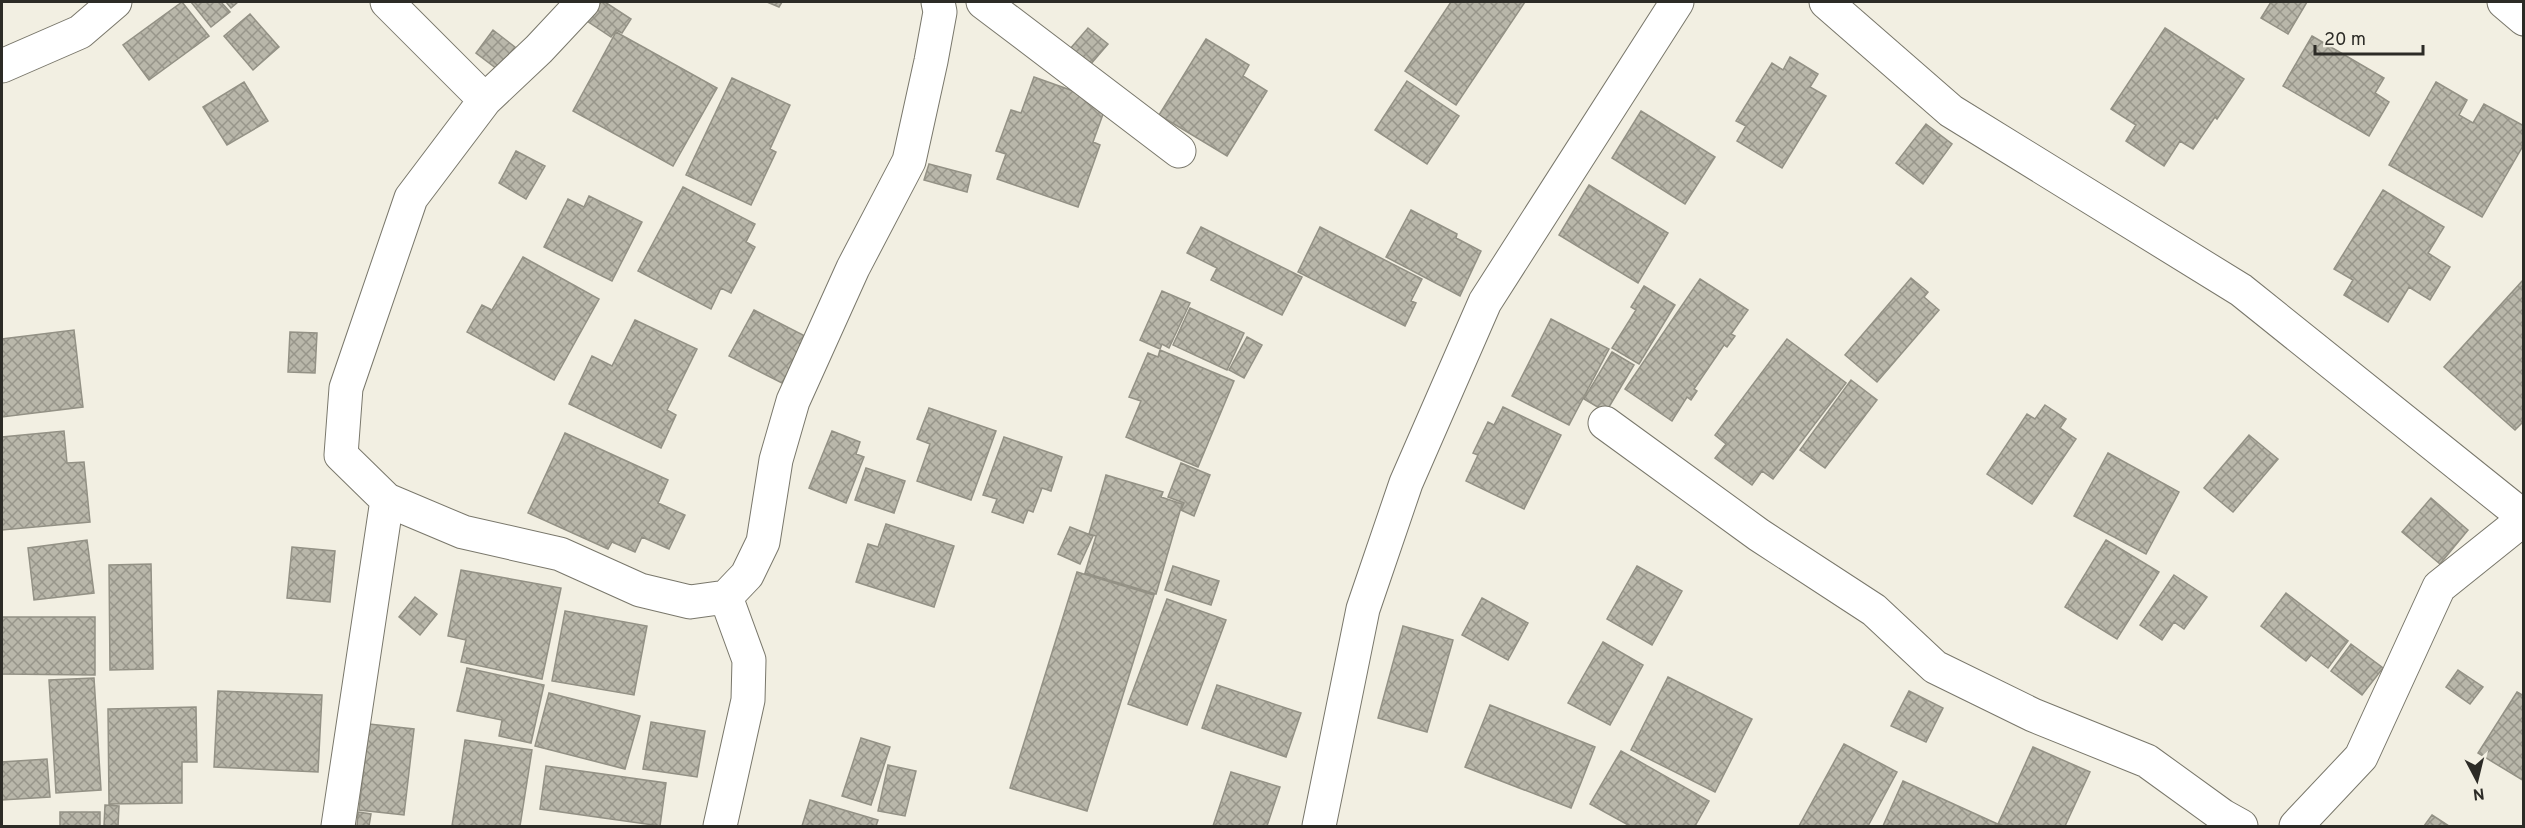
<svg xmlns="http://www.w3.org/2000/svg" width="2525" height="828" font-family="Overpass,sans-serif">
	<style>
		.building { fill: url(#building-cross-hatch); stroke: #939185; stroke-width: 1.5 }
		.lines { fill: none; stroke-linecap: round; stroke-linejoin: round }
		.minor-casing { stroke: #79776b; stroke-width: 35 }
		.minor { stroke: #fff; stroke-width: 33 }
	</style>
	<defs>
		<pattern id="building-cross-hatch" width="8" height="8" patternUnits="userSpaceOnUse" patternTransform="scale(1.5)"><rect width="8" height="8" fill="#b9b7aa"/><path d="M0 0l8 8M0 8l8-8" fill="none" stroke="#97958a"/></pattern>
	</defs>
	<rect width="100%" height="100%" fill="#f2efe2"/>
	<path class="building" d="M182 2 209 36 149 80 123 45Z
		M191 2H221L230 12 211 27Z
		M226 2H238L231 8Z
		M601 2H605L631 19 622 33 616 30 611 37 587 21Z
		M767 2H782L779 7Z
		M1451 2H1525L1456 105 1405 71Z
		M2271 2H2307L2288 34 2261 18Z
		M250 14 279 47 253 70 224 36Z
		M1088 28 1108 44 1090 65 1070 49Z
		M2165 28 2244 79 2217 119 2215 117 2193 149 2180 141 2164 166 2126 141 2136 125 2111 109Z
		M493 30 515 47 497 69 476 53Z
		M616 32 717 88 673 166 573 111Z
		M2312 36 2384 78 2375 93 2389 102 2369 136 2283 86Z
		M1206 39 1249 65 1243 76 1267 91 1227 156 1159 115Z
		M1790 57 1818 74 1810 87 1826 96 1782 168 1737 141 1746 126 1736 121 1772 63 1783 70Z
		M1034 77 1107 103 1093 142 1100 145 1078 207 997 179 1006 154 996 151 1011 110 1021 113Z
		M732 78 790 105 770 149 776 152 751 205 686 175Z
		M1407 81 1459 116 1427 164 1375 130Z
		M244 82 268 121 227 145 203 107Z
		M2436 82 2467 100 2459 115 2473 123 2484 104 2524 126V144L2482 217 2389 165Z
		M1641 111 1715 157 1685 204 1612 158Z
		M1926 124 1952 144 1923 184 1896 163Z
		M516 151 545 166 526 199 499 183Z
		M929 164 971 175 967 192 924 180Z
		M1589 185 1668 233 1638 283 1559 235Z
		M683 187 755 224 746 242 755 247 731 293 721 288 711 309 638 271Z
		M2383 190 2444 227 2428 253 2450 267 2430 300 2409 287 2388 322 2344 295 2353 280 2334 269Z
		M589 196 642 222 612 281 544 247 568 199 584 207Z
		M1411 210 1457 234 1456 238 1481 251 1460 296 1386 257Z
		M1201 227 1302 277 1282 315 1211 280 1217 268 1187 253Z
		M1320 227 1422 279 1411 301 1416 303 1405 326 1298 272Z
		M523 257 599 299 554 380 467 332 482 305 492 310Z
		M1911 278 1928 292 1924 297 1939 310 1877 382 1845 355Z
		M1700 279 1748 310 1731 334 1735 336 1727 347 1724 345 1694 389 1697 391 1691 400 1687 397 1672 421 1625 389Z
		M2524 279V421L2515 430 2444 367Z
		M1644 286 1675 305 1639 364 1612 348 1636 310 1631 307Z
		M1162 291 1190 303 1169 348 1162 344 1160 349 1140 340Z
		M1190 308 1244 333 1227 370 1173 345Z
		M754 310 807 337 782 383 729 356Z
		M1551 319 1609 349 1569 425 1512 396Z
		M635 320 697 349 667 410 676 415 661 448 569 404 592 356 612 366Z
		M74 330 83 407 2 417V339Z
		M290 332 317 333 315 373 288 372Z
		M1247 337 1262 345 1244 378 1229 370Z
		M1787 339 1846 383 1773 479 1762 471 1752 485 1715 458 1726 444 1715 435Z
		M1160 350 1234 381 1198 467 1126 437 1141 401 1129 397 1148 353 1158 357Z
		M1612 352 1634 365 1606 412 1584 399Z
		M1851 380 1877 400 1825 468 1800 450Z
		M2045 405 2066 419 2060 428 2076 439 2032 504 1987 474 2027 414 2035 419Z
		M1503 407 1561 435 1524 509 1466 481 1478 455 1473 453 1488 422 1494 425Z
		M929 408 996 431 971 500 917 481 930 444 917 439Z
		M64 431 67 463 84 462 90 522 2 530V437Z
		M832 431 860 442 856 454 864 457 846 503 809 488Z
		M565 433 668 480 658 503 685 515 669 549 642 537 635 552 612 542 608 549 528 513Z
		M2249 435 2278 459 2233 512 2204 488Z
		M1004 437 1062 457 1051 491 1042 488 1033 512 1028 510 1023 523 992 512 997 499 983 495Z
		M2108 453 2179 492 2146 554 2074 516Z
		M1181 463 1210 475 1194 516 1181 510 1184 503 1168 497Z
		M866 468 905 481 894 513 855 500Z
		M1106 475 1163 492 1161 497 1182 504 1156 594 1085 573 1096 536 1089 534Z
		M2431 498 2468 530 2440 564 2402 532Z
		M886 524 954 546 934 607 856 582 868 544 878 547Z
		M1070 527 1093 536 1080 564 1058 554Z
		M87 540 94 593 34 600 28 548Z
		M2106 540 2159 572 2117 639 2065 607Z
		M292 547 335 551 330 602 287 598Z
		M151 564 153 669 110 670 109 565Z
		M1173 566 1219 581 1211 605 1165 590Z
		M1637 566 1682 591 1652 645 1607 619Z
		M461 570 561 588 542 679 461 662 466 640 448 636Z
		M1077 572 1154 595 1087 811 1010 788Z
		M2174 575 2207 597 2184 629 2174 622 2162 640 2140 625Z
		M2286 593 2348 641 2328 668 2311 655 2306 661 2261 626Z
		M415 597 437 614 420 635 399 617Z
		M1482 598 1528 623 1508 660 1462 635Z
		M1167 599 1226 620 1187 725 1128 704Z
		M565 611 647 626 634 695 552 681Z
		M2 617H95V675L2 674Z
		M1403 626 1453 640 1427 732 1378 718Z
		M1603 642 1643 665 1610 725 1568 703Z
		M2351 644 2383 668 2362 695 2331 671Z
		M467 668 544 685 531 743 499 736 502 720 457 711Z
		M2458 670 2483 687 2470 704 2446 687Z
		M1668 677 1752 719 1715 792 1631 750Z
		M94 678 101 790 56 793 49 680Z
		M1217 685 1301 713 1286 757 1202 728Z
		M218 691 322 695 318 772 214 767Z
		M1909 691 1943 708 1926 742 1891 726Z
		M2517 692 2524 696V781L2478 753Z
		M549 693 640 716 625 769 535 746Z
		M1490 705 1595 747 1571 808 1465 767Z
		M196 707 197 762H182V803L109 804 108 709Z
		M651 722 705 731 697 777 643 769Z
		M369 724 414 729 404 815 359 810Z
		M861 738 890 747 871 805 842 796Z
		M465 740 532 750 520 826H452Z
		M1844 744 1897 772 1868 826H1799Z
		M2033 747 2090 772 2065 826H2004L1998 824Z
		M1621 751 1709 801 1695 826H1630L1590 804Z
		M47 759 50 797 2 800V762Z
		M888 765 916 771 905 816 878 811Z
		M546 766 666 783 660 826 540 809Z
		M1231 772 1280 787 1267 826H1213Z
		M1903 781 2002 826H1883Z
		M810 800 878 820 876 826H802Z
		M105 805 119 806 118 826H104Z
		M60 812H100V826H60Z
		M358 812 371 814 369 826H357Z
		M2432 815 2449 826H2424Z"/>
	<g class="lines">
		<g class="minor-casing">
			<path id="minor" d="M387 2 485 100
				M583 2 539 49 485 100 411 198 346 388 341 455 387 500 463 532 560 554 640 590 690 602 726 597 747 575 763 542 776 460 793 401 853 268 909 161 931 61 940 12 938 2
				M983 2 1179 151
				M1826 2 1951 111 2241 290 2524 517
				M2504 2 2524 19
				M2 66 80 32 115 2
				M1605 423 1759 535 1874 610 1935 667 2033 715 2147 761 2223 816 2241 826
				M338 826 387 500
				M720 826 748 700 749 660 726 597
				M1319 826 1363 609 1406 483 1485 302 1677 2
				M2296 826 2361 757 2439 587 2524 519"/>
		</g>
		<use href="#minor" class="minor"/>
	</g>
	<rect width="2525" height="828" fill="none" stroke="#2c2b26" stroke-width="6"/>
	<g transform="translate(2477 780) rotate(173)" stroke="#f2efe2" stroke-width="4.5" paint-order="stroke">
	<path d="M0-4.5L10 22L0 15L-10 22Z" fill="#2c2b26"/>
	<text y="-9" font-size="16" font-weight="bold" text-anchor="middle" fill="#2c2b26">N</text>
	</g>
	<path d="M2315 45v9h108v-9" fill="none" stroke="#2c2b26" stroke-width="3"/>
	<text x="2324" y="45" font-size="18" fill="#2c2b26" stroke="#f2efe2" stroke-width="4.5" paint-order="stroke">20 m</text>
</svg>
